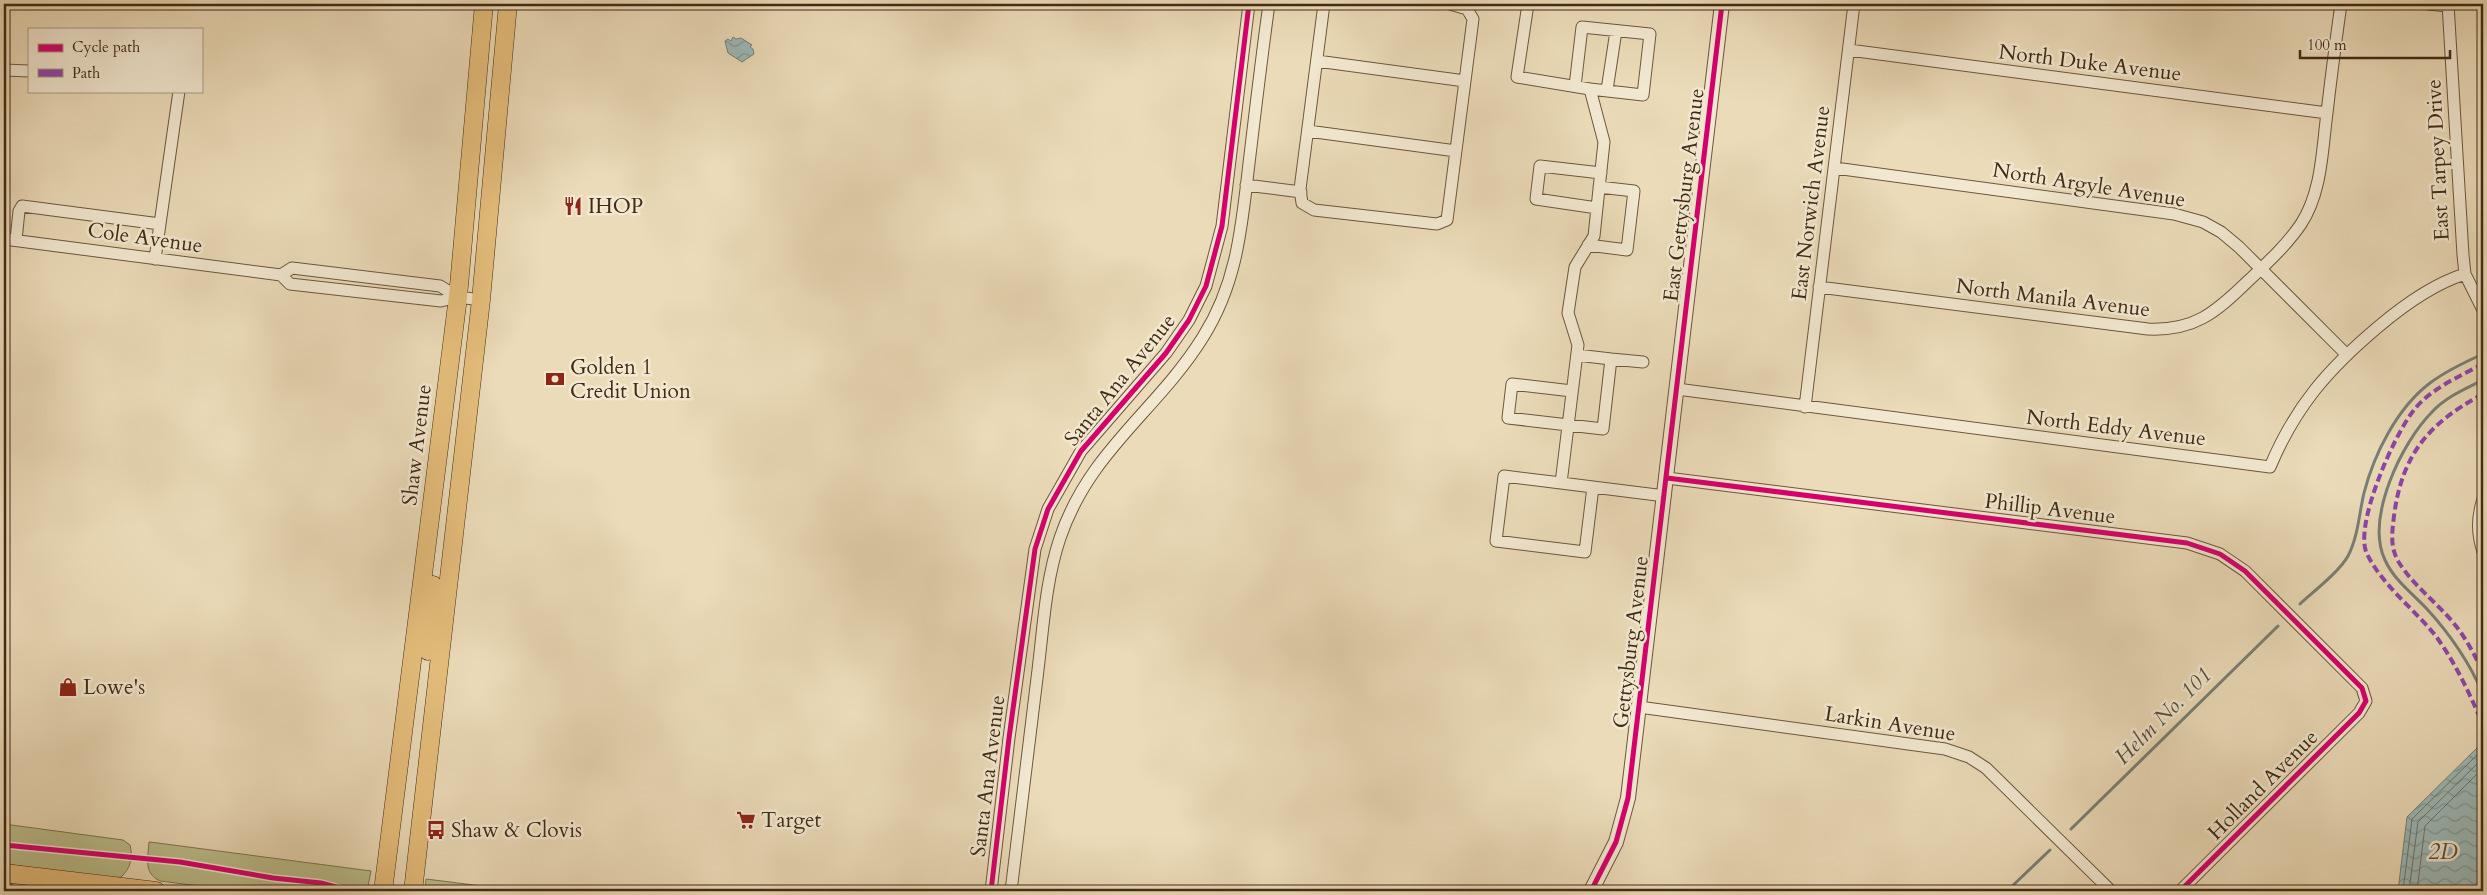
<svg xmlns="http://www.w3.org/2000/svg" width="2487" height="895" font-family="Cardo,serif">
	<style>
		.green { fill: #bbbf8c; stroke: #7e7550 }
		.water { fill: url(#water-waves); stroke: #788077 }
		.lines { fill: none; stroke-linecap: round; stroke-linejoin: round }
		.shore { stroke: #6e7266; stroke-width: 1 }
		.stream { stroke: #788077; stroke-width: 3 }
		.minor-casing { stroke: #6c573d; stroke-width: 13 }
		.tertiary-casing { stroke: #6c573d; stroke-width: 16 }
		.primary-casing { stroke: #412b14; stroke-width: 19 }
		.minor { stroke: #f2e8d1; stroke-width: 11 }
		.tertiary { stroke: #f2e8d1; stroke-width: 14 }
		.primary { stroke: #e6be7c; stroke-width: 18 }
		.quiet { stroke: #8e44ad; stroke-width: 4; stroke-dasharray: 8 4; stroke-linecap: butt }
		.cycleway-casing { stroke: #f2e8d1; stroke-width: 8 }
		.cycleway { stroke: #d6006c; stroke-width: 5 }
		.labels { text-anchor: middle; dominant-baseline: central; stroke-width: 5; stroke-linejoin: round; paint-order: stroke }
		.street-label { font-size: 21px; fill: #412b14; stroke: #f2e8d1 }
		.poi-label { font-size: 21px; fill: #412b14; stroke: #f2e8d1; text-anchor: start }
		.water-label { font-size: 22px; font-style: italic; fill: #584e3d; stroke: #f2e8d1 }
	</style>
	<defs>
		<pattern id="water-waves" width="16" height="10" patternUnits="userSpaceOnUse" patternTransform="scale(1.25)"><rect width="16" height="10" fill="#9cb9b9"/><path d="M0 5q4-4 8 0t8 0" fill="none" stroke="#819795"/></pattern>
	</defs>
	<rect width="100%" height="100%" fill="#ebdbb8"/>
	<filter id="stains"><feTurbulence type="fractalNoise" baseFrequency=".004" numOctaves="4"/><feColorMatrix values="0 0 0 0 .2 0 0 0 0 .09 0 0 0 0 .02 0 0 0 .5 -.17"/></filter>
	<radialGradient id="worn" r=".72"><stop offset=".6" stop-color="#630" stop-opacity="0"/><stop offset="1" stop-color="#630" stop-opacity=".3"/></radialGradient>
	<path class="green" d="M4 824 123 840 130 845C133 857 131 868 121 877L114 878 4 864Z
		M149 842H150L371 871 367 891H239L160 881C143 873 148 858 149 842Z
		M426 879 522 891H425Z"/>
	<path class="water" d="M733 37 736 39 741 38 752 45 750 47 753 49 754 54 742 62 728 53 725 41 728 39 731 41Z
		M2483 742V891H2398L2407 817Z"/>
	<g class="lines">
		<path class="shore" d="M2403 891 2412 819 2483 749
			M2409 891 2418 822 2483 758
			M2417 891 2425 826 2483 768"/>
		<path class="stream" d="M2483 380C2465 389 2446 397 2432 412 2402 442 2365 518 2385 560 2394 580 2412 593 2427 609 2449 633 2470 664 2483 694
			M2300 604C2314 591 2339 572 2348 556 2358 537 2359 514 2364 493 2374 454 2397 408 2430 383 2446 371 2465 362 2483 354
			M2071 829 2278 626
			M2007 891 2050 850"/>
		<g class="minor-casing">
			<path id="minor" d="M1324 4 1300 189 1302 203 1314 210 1437 224 1447 220 1473 19 1467 9 1450 4
				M1528 4 1517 77 1590 89 1604 142 1594 236 1575 267 1568 313 1578 345 1561 483 1504 476 1496 541 1585 552 1593 487 1665 496
				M2428 4 2448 6
				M2448 4 2463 255 2465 274 2483 310
				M1849 50 2327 113
				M1317 61 1465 81
				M4 70 29 71
				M1575 86 1582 27 1650 34 1643 95 1590 89
				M1607 90 1616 31
				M1308 131 1456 151
				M1835 168 2174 214 2203 222 2221 232 2239 247 2346 354
				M1246 185 1301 192
				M1597 208 1536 199 1540 166 1601 173
				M4 239 281 275 290 284 441 301 458 297 481 300
				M16 240 19 211 22 206 160 224
				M1588 245 1627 250 1634 191 1599 187
				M155 259 179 91
				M281 275 292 268 440 286 458 297
				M1819 287 2148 329C2194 331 2215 313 2247 282 2266 264 2286 246 2301 224 2322 192 2322 150 2327 113 2331 77 2336 40 2341 4
				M1611 359 1643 362
				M1677 389 2270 467C2295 407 2328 369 2378 327 2404 305 2433 284 2465 274
				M1572 391 1512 384 1508 418 1603 429 1611 359 1577 355
				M1805 407 1854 4
				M1667 478 2187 543 2220 554 2245 571 2362 688 2366 701 2359 713 2180 891
				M1561 483 1593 487
				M2483 499C2477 518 2477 533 2483 552
				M1639 707 1945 749 1969 757 1986 768 2111 891
				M991 891 1009 738 1035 549 1048 509 1081 451 1166 353 1189 320 1206 286 1222 226 1249 4
				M1011 891C1020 820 1029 749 1037 678 1043 632 1045 582 1060 538 1090 450 1157 411 1203 337 1239 280 1242 221 1250 155 1256 105 1262 54 1269 4"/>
		</g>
		<g class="tertiary-casing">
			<path id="tertiary" d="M1591 891 1616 842 1628 798 1722 4"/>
		</g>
		<g class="primary-casing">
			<path id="primary" d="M428 651 433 585
				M4 873 156 891
				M4 891H6
				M383 891 458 297 484 4
				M413 891 481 300 508 4"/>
		</g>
		<use href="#minor" class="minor"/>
		<use href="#tertiary" class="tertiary"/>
		<use href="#primary" class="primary"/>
		<path class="quiet" d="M2483 364C2460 376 2430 389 2414 410 2395 433 2353 526 2367 554 2383 586 2413 608 2435 635 2455 662 2470 694 2483 725
			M2483 394C2429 423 2402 454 2394 516 2392 533 2390 546 2398 561 2413 586 2438 603 2456 626 2467 640 2475 656 2483 672"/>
		<g class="cycleway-casing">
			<path id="cycleway" d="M1667 478 2187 543 2220 554 2245 571 2362 688 2366 701 2359 713 2180 891
				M4 845 180 862 273 878 321 883 350 891
				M991 891 1009 738 1035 549 1048 509 1081 451 1166 353 1189 320 1206 286 1222 226 1249 4
				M1591 891 1616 842 1628 798 1722 4"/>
		</g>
		<use href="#cycleway" class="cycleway"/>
	</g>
	<defs>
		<g id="restaurant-bare" transform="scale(1.5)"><path d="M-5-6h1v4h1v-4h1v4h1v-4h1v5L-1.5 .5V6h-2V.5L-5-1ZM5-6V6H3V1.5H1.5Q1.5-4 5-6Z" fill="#8f2418" stroke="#f2e8d1" stroke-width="2.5" paint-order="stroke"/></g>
		<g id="bank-bare" transform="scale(1.5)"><path d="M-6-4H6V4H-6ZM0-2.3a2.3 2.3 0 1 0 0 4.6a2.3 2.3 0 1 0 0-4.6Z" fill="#8f2418" stroke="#f2e8d1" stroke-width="2.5" paint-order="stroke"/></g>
		<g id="shop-bare" transform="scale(1.5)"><path d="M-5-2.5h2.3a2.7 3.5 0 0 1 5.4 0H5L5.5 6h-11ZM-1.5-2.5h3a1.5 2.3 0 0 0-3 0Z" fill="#8f2418" stroke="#f2e8d1" stroke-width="2.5" paint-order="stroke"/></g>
		<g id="supermarket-bare" transform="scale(1.5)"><path d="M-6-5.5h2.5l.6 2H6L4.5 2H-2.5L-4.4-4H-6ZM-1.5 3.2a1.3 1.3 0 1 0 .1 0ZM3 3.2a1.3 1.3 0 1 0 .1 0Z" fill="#8f2418" stroke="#f2e8d1" stroke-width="2.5" paint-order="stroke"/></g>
		<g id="bus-bare" transform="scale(1.5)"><path d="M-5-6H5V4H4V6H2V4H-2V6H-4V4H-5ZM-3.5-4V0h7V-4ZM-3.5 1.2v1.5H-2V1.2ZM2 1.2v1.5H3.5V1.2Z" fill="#8f2418" stroke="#f2e8d1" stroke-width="2.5" paint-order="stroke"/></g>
	</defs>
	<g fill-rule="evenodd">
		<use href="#restaurant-bare" x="573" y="206"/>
		<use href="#bank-bare" x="555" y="379"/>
		<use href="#shop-bare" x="68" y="687"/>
		<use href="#supermarket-bare" x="746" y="820"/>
		<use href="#bus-bare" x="436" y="830"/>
	</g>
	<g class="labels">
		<g class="street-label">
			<text transform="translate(2090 63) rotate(7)">North Duke Avenue</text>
			<text transform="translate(2438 160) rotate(-93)">East Tarpey Drive</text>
			<text transform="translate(2089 185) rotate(9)">North Argyle Avenue</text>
			<text transform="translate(1684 195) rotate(-83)">East Gettysburg Avenue</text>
			<text transform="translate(1811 203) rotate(-83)">East Norwich Avenue</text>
			<text transform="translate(145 238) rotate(8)">Cole Avenue</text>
			<text transform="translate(2053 298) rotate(7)">North Manila Avenue</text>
			<text transform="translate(1120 380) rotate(-51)">Santa Ana Avenue</text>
			<text transform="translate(2116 428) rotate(7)">North Eddy Avenue</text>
			<text transform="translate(417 445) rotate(-83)">Shaw Avenue</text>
			<text transform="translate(2050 509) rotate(7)">Phillip Avenue</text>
			<text transform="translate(1631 642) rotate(-83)">Gettysburg Avenue</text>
			<text transform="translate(1890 724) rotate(9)">Larkin Avenue</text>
			<text transform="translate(988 776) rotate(-83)">Santa Ana Avenue</text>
			<text transform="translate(2263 785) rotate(-45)">Holland Avenue</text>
		</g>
		<g class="poi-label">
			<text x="588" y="206">IHOP</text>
			<text x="570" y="367">Golden 1<tspan x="570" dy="24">Credit Union</tspan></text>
			<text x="83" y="687">Lowe's</text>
			<text x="761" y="820">Target</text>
			<text x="451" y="830">Shaw &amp; Clovis</text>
		</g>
		<g class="water-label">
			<text transform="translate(2163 716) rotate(-45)">Helm No. 101</text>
			<text x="2443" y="852">2D</text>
		</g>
	</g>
	<rect width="2487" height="895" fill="none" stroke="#ebdbb8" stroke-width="20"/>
	<rect x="5" y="5" width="2477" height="885" fill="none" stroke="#412b14" stroke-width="2.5"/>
	<rect x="10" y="10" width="2467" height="875" fill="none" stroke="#412b14"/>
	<rect x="28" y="28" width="175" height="65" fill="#f2e8d1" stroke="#ab9c85"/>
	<rect x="38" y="44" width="25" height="8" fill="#d6006c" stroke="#ab9c85"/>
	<text x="72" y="52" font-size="15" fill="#412b14">Cycle path</text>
	<rect x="38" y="69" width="25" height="8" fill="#8e44ad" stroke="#ab9c85"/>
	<text x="72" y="78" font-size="15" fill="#412b14">Path</text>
	<path d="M2300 50v8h150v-8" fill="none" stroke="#412b14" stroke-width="2.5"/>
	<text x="2307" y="50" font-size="15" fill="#412b14" stroke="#f2e8d1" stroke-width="4" paint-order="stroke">100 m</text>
	<rect width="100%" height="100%" filter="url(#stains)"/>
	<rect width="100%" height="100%" fill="url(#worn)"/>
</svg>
